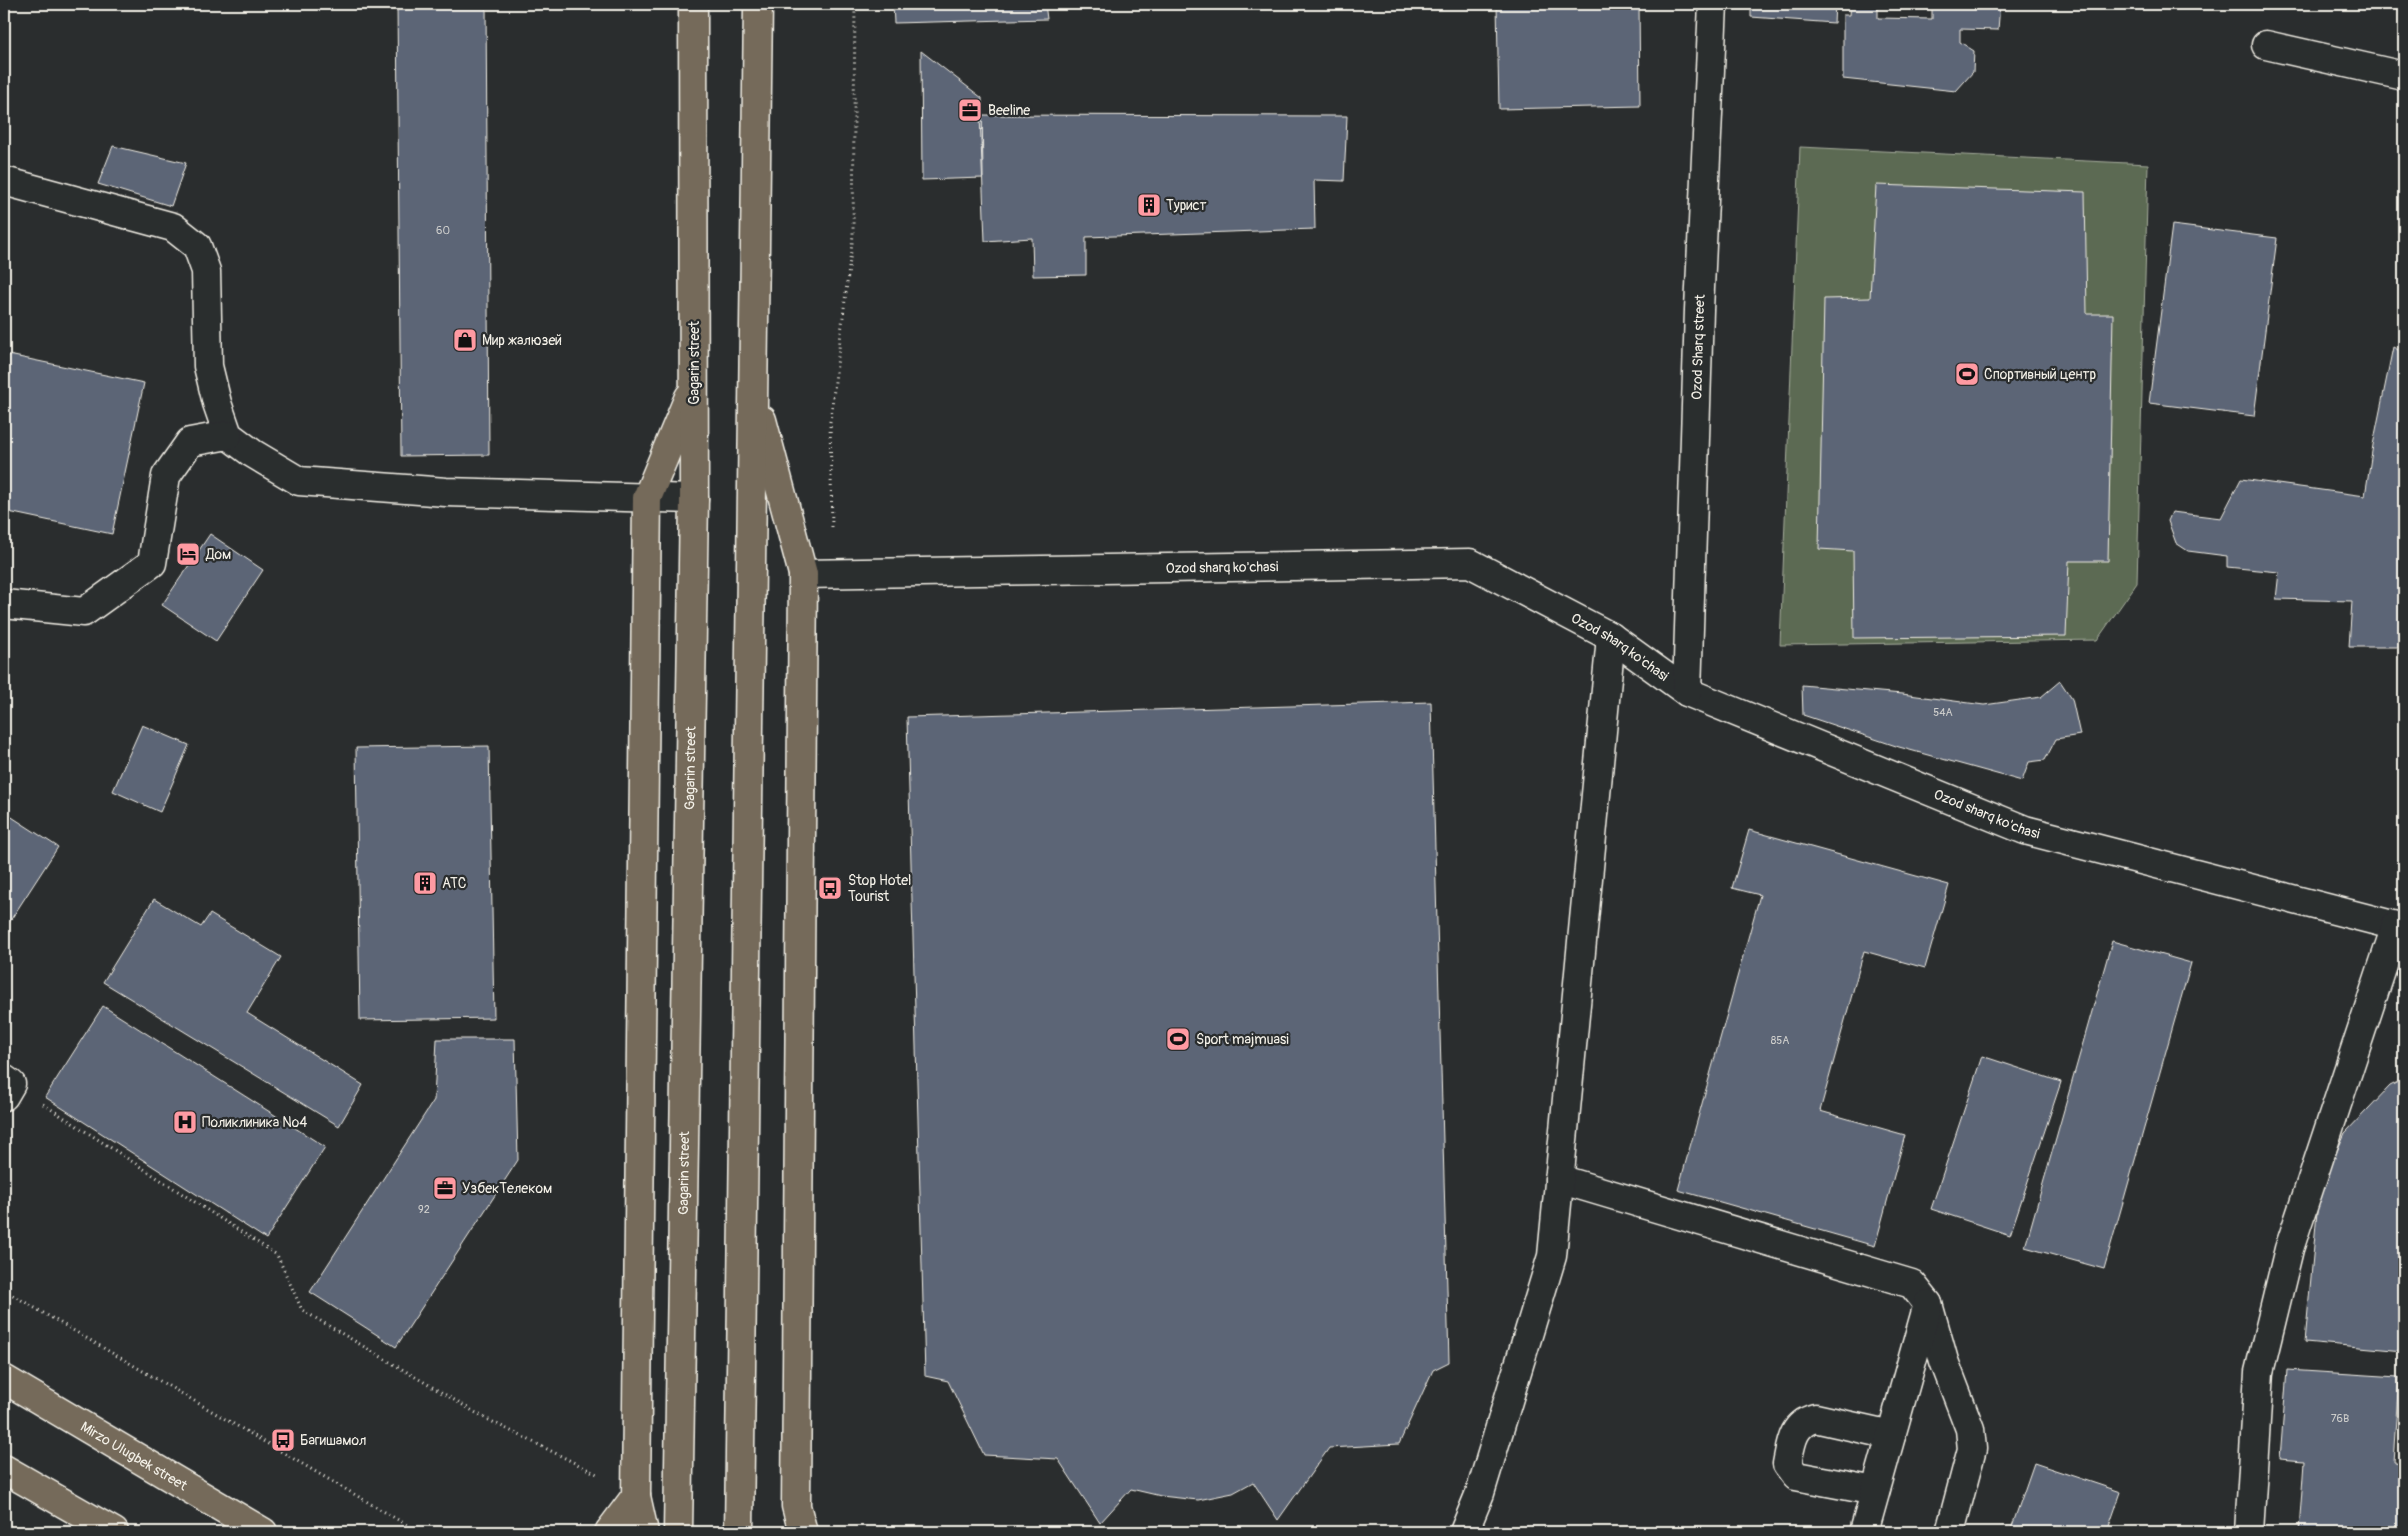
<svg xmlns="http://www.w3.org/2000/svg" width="2408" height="1536" font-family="Pangolin,sans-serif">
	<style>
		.green { fill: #5c6b53; stroke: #a8ae9e }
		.building { fill: #5c6576; stroke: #f4f1e8 }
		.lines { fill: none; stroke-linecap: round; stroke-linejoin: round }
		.minor-casing { stroke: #f4f1e8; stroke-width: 31 }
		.major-casing { stroke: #f4f1e8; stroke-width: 31 }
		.path { stroke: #f4f1e8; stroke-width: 3; stroke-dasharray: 1 4; stroke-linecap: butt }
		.minor { stroke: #2a2d2e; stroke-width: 28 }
		.major { stroke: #746a5a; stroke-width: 28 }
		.labels { text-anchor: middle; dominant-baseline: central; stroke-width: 4.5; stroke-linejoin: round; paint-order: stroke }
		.number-label { font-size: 11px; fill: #cececc }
		.poi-label { font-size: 14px; fill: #f4f1e8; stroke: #2a2d2e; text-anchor: start }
		.street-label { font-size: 14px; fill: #f4f1e8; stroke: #2a2d2e }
	</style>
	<rect width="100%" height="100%" fill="#2a2d2e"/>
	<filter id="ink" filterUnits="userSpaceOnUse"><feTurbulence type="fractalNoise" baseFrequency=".02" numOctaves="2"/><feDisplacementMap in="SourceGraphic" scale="10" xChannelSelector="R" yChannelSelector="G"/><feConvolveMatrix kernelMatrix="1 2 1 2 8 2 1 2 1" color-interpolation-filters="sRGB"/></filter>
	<g filter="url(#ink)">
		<path class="green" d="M1800 147 2148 164 2137 583 2097 640 1780 645Z"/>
		<path class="building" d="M397 4H486L489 455 401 456Z
			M893 4H1045L1047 19 894 23Z
			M1497 4H1639L1640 106 1499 109Z
			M1751 4H1835L1834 23 1751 17Z
			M1850 4H1878V18L1932 19V4H2000L1998 30 1960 29V42L1974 51 1973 72 1956 91 1843 79V15H1849Z
			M2326 4H2375V7Z
			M921 51 982 98 983 178 922 180Z
			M980 115 1347 116 1344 181 1314 180 1315 229 1086 237V275L1033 276 1032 238 985 241Z
			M113 146 186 163 171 206 98 184Z
			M1876 185 2085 192 2087 314H2113L2108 561H2069L2066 636 1854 638 1853 551 1819 549 1824 299 1870 298Z
			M2172 225 2277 238 2254 416 2149 403Z
			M2393 347 2404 353V647H2349L2352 601 2276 599 2279 572 2227 567V556L2188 551 2176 543 2168 521 2172 512 2221 518 2241 479 2365 496 2373 445Z
			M4 354 144 383 112 534 4 511Z
			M210 534 263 570 216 641 162 605Z
			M2060 681 2072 699 2080 735 2056 739 2045 760 2029 762 2022 781 1899 747 1803 715 1802 685 1902 694 1984 705 2041 697Z
			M1431 702 1449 1362 1433 1370 1399 1444 1329 1448 1278 1520 1253 1482 1233 1493 1198 1500 1161 1496 1131 1489 1100 1523 1058 1459 984 1455 948 1381 925 1376 907 717Z
			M142 725 189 745 160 812 113 791Z
			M489 746 494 1018 360 1020 356 748Z
			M4 812 58 847 8 924 4 921Z
			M1749 830 1949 885 1925 968 1864 951 1820 1111 1905 1135 1875 1246 1678 1190 1760 895 1732 888Z
			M154 899 201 927 210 914 281 957 247 1013 363 1085 339 1126 103 982Z
			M2112 941 2191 963 2104 1269 2025 1247Z
			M103 1006 325 1147 266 1239 45 1097Z
			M437 1039H515L518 1160 396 1347 310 1292 434 1100Z
			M1982 1056 2061 1082 2010 1235 1931 1209Z
			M2404 1079V1351L2305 1342 2319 1191 2345 1133 2390 1086Z
			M2287 1370 2399 1377 2393 1462 2404 1463V1532H2299L2304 1461 2280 1459Z
			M2034 1463 2121 1492 2107 1532H2010Z"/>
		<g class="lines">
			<g class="minor-casing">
				<g id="minor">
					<path d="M2266 45 2404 76"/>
					<path d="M4 181 173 227 197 246 206 271 208 366 217 403 228 435 252 453 299 481 446 492 694 499"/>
					<path id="s1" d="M803 574 1470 563 1611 637 1687 692 2025 830 2404 928"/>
					<path d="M4 604 84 612 152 563 166 476 190 442 228 435"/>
					<path id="s2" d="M1687 692 1699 310 1713 4"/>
					<path d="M4 1079 11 1084 4 1096"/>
					<path d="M1559 1179 1912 1284 1928 1304 1944 1361 1970 1429 1972 1449 1950 1532"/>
					<path d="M1875 1491 1796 1476 1787 1464C1791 1444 1792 1424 1815 1418L1891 1435"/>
					<path d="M1464 1532 1480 1493 1552 1256 1611 637"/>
					<path d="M1864 1532 1928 1304"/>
					<path d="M2249 1532 2259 1372 2289 1249 2396 926"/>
				</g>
			</g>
			<g class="major-casing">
				<g id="major">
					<path d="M762 420 803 574 796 1506 803 1532"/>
					<path id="s3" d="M4 1379 263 1532"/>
					<path d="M4 1469 114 1532"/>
					<path d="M636 1496 644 1532"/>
					<path d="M609 1532 636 1496 647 498 689 397"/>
					<path id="s4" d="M678 1532 694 499 693 4"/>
					<path d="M739 1532 758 4"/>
				</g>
			</g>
			<path class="path" d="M832 527 830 422 853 235 855 4
				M43 1104 277 1255 302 1310 483 1417 599 1475
				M4 1290 419 1532"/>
			<use href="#minor" class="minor"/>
			<use href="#major" class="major"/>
		</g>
	</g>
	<defs>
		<g id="office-square" transform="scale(1.25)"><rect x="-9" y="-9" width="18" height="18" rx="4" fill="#ff9aa2" stroke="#2a2d2e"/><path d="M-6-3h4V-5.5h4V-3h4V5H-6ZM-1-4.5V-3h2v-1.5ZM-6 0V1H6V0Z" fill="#111"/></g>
		<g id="building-square" transform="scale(1.25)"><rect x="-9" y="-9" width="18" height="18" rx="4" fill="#ff9aa2" stroke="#2a2d2e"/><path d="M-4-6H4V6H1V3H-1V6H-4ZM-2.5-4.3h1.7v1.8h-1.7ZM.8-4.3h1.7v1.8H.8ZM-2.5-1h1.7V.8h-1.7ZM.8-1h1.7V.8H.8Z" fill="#111"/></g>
		<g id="shop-square" transform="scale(1.25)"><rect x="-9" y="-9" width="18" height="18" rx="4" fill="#ff9aa2" stroke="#2a2d2e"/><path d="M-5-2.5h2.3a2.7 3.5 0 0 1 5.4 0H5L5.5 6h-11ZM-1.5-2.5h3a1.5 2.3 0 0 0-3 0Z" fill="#111"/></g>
		<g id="stadium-square" transform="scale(1.25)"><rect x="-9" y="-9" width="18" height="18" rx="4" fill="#ff9aa2" stroke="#2a2d2e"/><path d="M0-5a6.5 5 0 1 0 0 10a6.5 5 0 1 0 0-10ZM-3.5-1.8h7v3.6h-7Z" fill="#111"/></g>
		<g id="hotel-square" transform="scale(1.25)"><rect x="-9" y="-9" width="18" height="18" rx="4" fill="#ff9aa2" stroke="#2a2d2e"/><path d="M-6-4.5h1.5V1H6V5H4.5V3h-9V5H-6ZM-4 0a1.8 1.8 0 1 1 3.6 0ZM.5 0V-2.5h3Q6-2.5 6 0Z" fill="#111"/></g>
		<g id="bus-square" transform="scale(1.25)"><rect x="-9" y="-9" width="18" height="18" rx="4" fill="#ff9aa2" stroke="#2a2d2e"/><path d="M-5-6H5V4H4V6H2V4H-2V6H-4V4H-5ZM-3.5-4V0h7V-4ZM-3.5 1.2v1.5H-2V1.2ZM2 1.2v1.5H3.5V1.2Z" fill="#111"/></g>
		<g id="hospital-square" transform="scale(1.25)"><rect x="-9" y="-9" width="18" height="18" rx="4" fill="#ff9aa2" stroke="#2a2d2e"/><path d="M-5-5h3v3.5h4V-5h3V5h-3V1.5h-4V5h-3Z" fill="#111"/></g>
	</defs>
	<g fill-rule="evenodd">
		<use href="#office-square" x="970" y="110"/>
		<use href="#building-square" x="1149" y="205"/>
		<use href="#shop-square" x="465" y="340"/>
		<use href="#stadium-square" x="1967" y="374"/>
		<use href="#hotel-square" x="188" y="554"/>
		<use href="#building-square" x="425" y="883"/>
		<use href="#bus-square" x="830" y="888"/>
		<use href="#stadium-square" x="1178" y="1039"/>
		<use href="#hospital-square" x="185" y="1122"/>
		<use href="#office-square" x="445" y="1188"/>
		<use href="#bus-square" x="283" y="1440"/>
	</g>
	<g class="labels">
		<g class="number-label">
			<text x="443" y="230">60</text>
			<text x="1943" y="712">54А</text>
			<text x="1780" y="1040">85A</text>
			<text x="424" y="1209">92</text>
			<text x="2340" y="1418">76В</text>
		</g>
		<g class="poi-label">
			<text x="988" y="110">Beeline</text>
			<text x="1166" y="205">Турист</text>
			<text x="482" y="340">Мир жалюзей</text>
			<text x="1984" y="374">Спортивный центр</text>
			<text x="206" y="554">Дом</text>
			<text x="848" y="880">Stop Hotel<tspan x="848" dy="16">Tourist</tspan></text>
			<text x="442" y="883">ATC</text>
			<text x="1196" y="1039">Sport majmuasi</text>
			<text x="202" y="1122">Поликлиника №4</text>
			<text x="462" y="1188">УзбекТелеком</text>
			<text x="300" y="1440">Багишамол</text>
		</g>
		<g class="street-label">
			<text stroke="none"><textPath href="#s2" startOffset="345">Ozod Sharq street</textPath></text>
			<text transform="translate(694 363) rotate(-90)">Gagarin street</text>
			<text stroke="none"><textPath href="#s1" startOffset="419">Ozod sharq ko'chasi</textPath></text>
			<text stroke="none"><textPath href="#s1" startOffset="839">Ozod sharq ko'chasi</textPath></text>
			<text stroke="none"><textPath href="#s4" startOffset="764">Gagarin street</textPath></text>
			<text stroke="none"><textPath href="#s1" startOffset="1244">Ozod sharq ko'chasi</textPath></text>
			<text stroke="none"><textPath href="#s4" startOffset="359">Gagarin street</textPath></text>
			<text stroke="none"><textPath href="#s3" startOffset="151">Mirzo Ulugbek street</textPath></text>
		</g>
	</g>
	<rect width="2408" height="1536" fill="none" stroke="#2a2d2e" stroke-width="20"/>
	<rect x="10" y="10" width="2388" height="1516" fill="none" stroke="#f4f1e8" stroke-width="2" filter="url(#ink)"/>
</svg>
